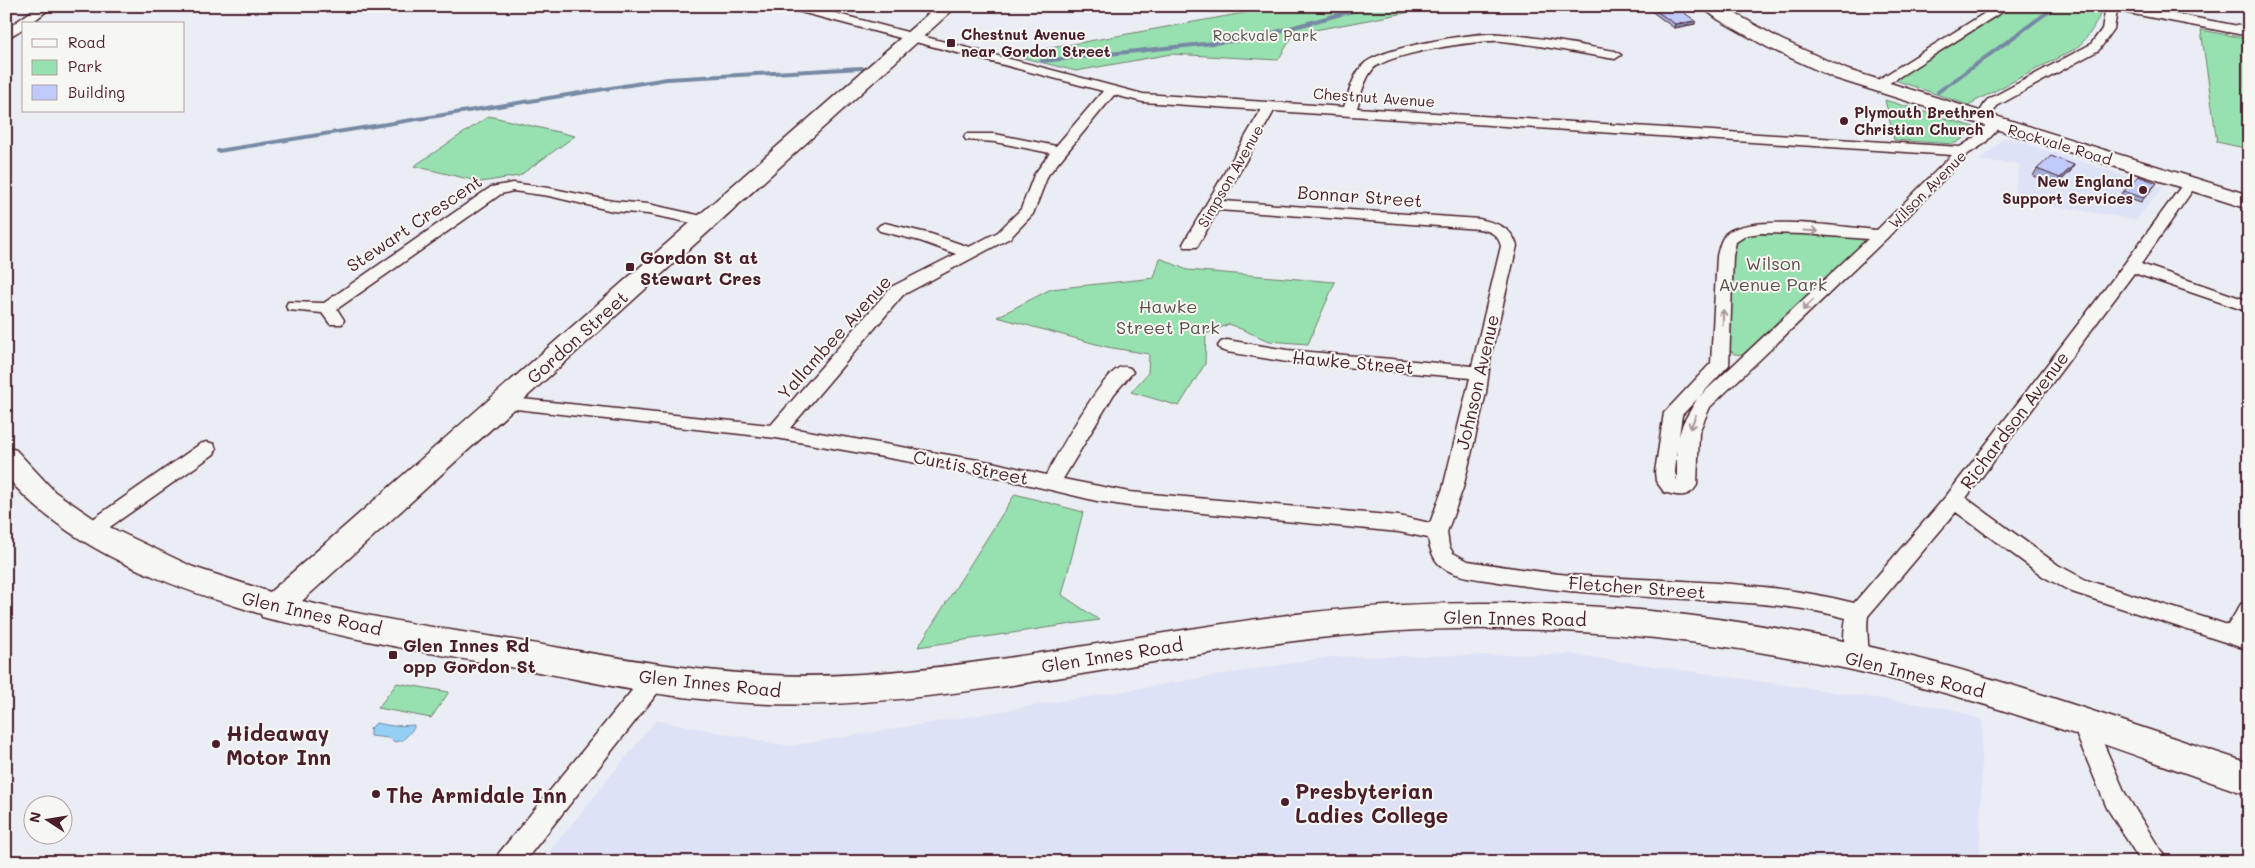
<svg xmlns="http://www.w3.org/2000/svg" width="2255" height="868" font-family="Mali,sans-serif">
	<style>
		.built { fill: #dee2f6 }
		.green { fill: #97e0af; stroke: #70806d }
		.water { fill: #94cff4; stroke: #7689a4 }
		.lines { fill: none; stroke-linecap: round; stroke-linejoin: round }
		.stream { stroke: #7689a4; stroke-width: 4 }
		.street-casing { stroke: #4a1f2b; stroke-width: 3 }
		.secondary-casing { stroke: #4a1f2b; stroke-width: 3 }
		.street { fill: #f6f6f2; fill-rule: evenodd }
		.secondary { fill: #f6f6f2; fill-rule: evenodd }
		.wall { fill: #a4aed8; stroke: #4a1f2b }
		.shaded-wall { fill: #868db0; stroke: #4a1f2b }
		.building { fill: #bfcafb; stroke: #4a1f2b }
		.oneway { stroke: #a99598 }
		.poi-dot { fill: #4a1f2b; stroke: #f6f6f2; stroke-width: 2 }
		.labels { text-anchor: middle; dominant-baseline: central; stroke-width: 4; stroke-linejoin: round; paint-order: stroke }
		.far-poi-label { font-size: 15px; font-weight: bold; fill: #4a1f2b; stroke: #f6f6f2; text-anchor: start }
		.far-park-label { font-size: 15px; fill: #5d4f4c; stroke: #f6f6f2 }
		.far-street-label { font-size: 15px; fill: #4a1f2b; stroke: #f6f6f2 }
		.street-label { font-size: 18px; fill: #4a1f2b; stroke: #f6f6f2 }
		.poi-label { font-size: 18px; font-weight: bold; fill: #4a1f2b; stroke: #f6f6f2; text-anchor: start }
		.park-label { font-size: 18px; fill: #5d4f4c; stroke: #f6f6f2 }
		.near-poi-label { font-size: 21px; font-weight: bold; fill: #4a1f2b; stroke: #f6f6f2; text-anchor: start }
	</style>
	<rect width="100%" height="100%" fill="#ebedf4"/>
	<filter id="ink" filterUnits="userSpaceOnUse"><feTurbulence type="fractalNoise" baseFrequency=".02" numOctaves="2"/><feDisplacementMap in="SourceGraphic" scale="10" xChannelSelector="R" yChannelSelector="G"/><feConvolveMatrix kernelMatrix="1 2 1 2 8 2 1 2 1" color-interpolation-filters="sRGB"/></filter>
	<g filter="url(#ink)">
		<path class="built" d="M2005 137 2163 188 2136 220 2013 199 2020 164 1979 161Z
			M1571 654 1952 709 1982 720 1980 862H541L656 720 789 746 1328 657Z"/>
		<path class="green" d="M1282 6H1418L1405 13 1294 34 1278 60 1171 54 1076 71 1012 55Z
			M2014 6 2103 8C2096 24 2089 38 2075 49L1968 105 1895 80Z
			M2201 30 2249 39V149L2217 142Z
			M1885 100 1974 127 1961 140 1953 144 1894 140Z
			M489 116 575 136 519 176 481 182 414 166Z
			M1769 231 1860 238 1865 243 1746 355 1734 354 1729 349 1733 244 1739 236Z
			M1160 258 1187 270 1335 282 1308 344 1269 341 1229 324 1206 334 1205 364 1179 406 1131 392 1148 373 1149 354 1107 347 997 317 1051 289 1154 278Z
			M1015 494 1083 512 1062 595 1099 620 918 647Z
			M397 683 449 692 431 718 378 708Z"/>
		<path class="water" d="M376 723 393 726 414 725V728L403 740 395 742 389 738 370 736V729Z"/>
		<g class="lines">
			<path class="stream" d="M1042 61 1251 39 1370 6
				M1938 92 2056 6
				M218 151 667 79 862 68"/>
			<g class="street-casing">
				<path id="street" d="M39 6H53L30 24H24V28L6 39V29Z
					M787 6H808L1143 94 1344 107C1349 93 1353 73 1365 63 1384 47 1477 31 1502 34 1540 37 1578 45 1615 51L1621 55 1615 59C1578 53 1540 45 1502 41 1480 39 1387 54 1373 69 1364 80 1361 95 1357 108L1960 147 1974 138 1990 121H2000L2002 124 2000 127 1984 144 1968 154 1887 238 1710 407 1699 432 1697 485C1689 499 1677 496 1664 492L1656 481 1655 472 1664 413 1711 363 1717 256C1719 248 1721 237 1728 232 1754 214 1845 227 1877 230L1952 155 1274 111 1223 201 1479 219C1496 223 1512 227 1517 246L1491 354 1486 393 1463 488 1447 532 1449 546 1453 553 1468 561C1501 566 1536 572 1570 575 1664 582 1762 579 1854 603L1947 495 2125 263 2185 181H2195L2197 184 2141 264 2249 301V312L2134 273 1966 498 2058 565 2086 580 2228 625 2241 604 2249 601V650L2072 592 2044 577 1956 512 1868 616C1865 632 1872 651 1865 666L1857 668 1849 666C1843 653 1843 632 1846 618 1799 605 1751 603 1703 600 1637 596 1571 593 1505 583 1485 579 1456 579 1440 565 1433 559 1429 546 1428 538L1399 532 1129 506 1097 501 996 477 776 438 497 407 494 403 497 399 503 397 771 425 891 287 956 254 920 241 880 231 877 228 880 225 885 223 931 234 969 247 998 232 1021 209 1034 175 1050 153 995 142 966 140 964 137 966 134H995L1056 146 1103 91 789 9ZM1114 95 1143 102 1261 110 1183 244 1185 247H1197L1218 210 1479 229C1490 231 1498 234 1501 246L1472 366 1287 350 1227 340 1221 342 1218 346 1221 350 1227 352 1287 362 1470 378 1443 488 1430 523 1399 516 1129 492 1063 479 1114 394 1133 372 1130 368C1126 367 1123 366 1119 368 1099 378 1059 452 1046 475L996 463 790 428 903 295 1010 238 1033 214 1048 175ZM1761 233 1804 234 1868 239 1699 397 1729 365 1733 256 1736 242 1747 235ZM1697 399 1683 423 1679 436 1682 415ZM1677 450V481L1675 472Z
					M1996 6H2011L1880 89H1870L1868 86Z
					M2106 6H2132L2249 28V36L2117 11 2114 29 2099 50 1997 106 1987 123H1977L1975 120 1987 100 2091 44 2102 29Z
					M513 183 549 188 613 201 648 204 711 218 714 221 706 226 648 214 613 211 549 196 513 191 501 194 337 309 344 320 342 324H330L322 313 288 310 286 306 288 302 324 303 491 187Z
					M207 442 214 444 216 449 214 454 97 536 90 539 83 536 80 531 83 526 200 444Z
					M655 669 663 672 666 679 663 686 524 862H495L499 853 647 672Z
					M2084 714 2092 717 2125 793 2168 862H2141L2107 808 2072 724 2076 717Z"/>
			</g>
			<g class="secondary-casing">
				<path id="secondary" d="M937 6H957L302 601C380 620 458 631 537 644 649 663 748 682 862 674 1011 664 1157 630 1305 613 1365 606 1424 603 1484 603 1636 603 1789 624 1936 663 2042 692 2145 729 2249 763V795C2143 759 2038 718 1930 689 1776 648 1618 627 1458 629 1257 631 1063 688 863 702 789 708 714 703 640 691 597 684 554 674 510 667 440 655 370 643 301 626 287 622 275 621 262 617L261 614C169 586 69 551 6 476V447L16 450 55 492 99 522 193 567 270 592Z
					M1700 6H1722L1780 39 1848 70 2249 195V209L1834 78 1767 47 1719 20Z"/>
			</g>
			<use href="#street" class="street"/>
			<use href="#secondary" class="secondary"/>
		</g>
		<path class="wall" d="M1648 6H1674L1695 24 1674 28 1647 8Z
			M2074 165 2070 172 2056 185 2033 176 2037 169Z
			M2157 183 2141 202 2121 195 2124 191Z"/>
		<path class="shaded-wall" d="M1696 21 1695 24 1674 28 1675 24Z
			M2074 165 2070 172 2056 185 2060 178Z"/>
		<path class="building" d="M1649 6H1674L1696 21 1675 24Z
			M2051 156 2074 165 2060 178 2037 169Z
			M2138 176 2157 183 2143 198 2124 191Z"/>
		<defs><path id="oneway-shaft" d="M-6 0H5M1.5-3L5.5 0L1.5 3" fill="none" stroke-width="1.6" stroke-linecap="round" stroke-linejoin="round" transform="scale(1.25)"/></defs>
		<g class="oneway">
			<use href="#oneway-shaft" transform="translate(1811 231) rotate(3)"/>
			<use href="#oneway-shaft" transform="translate(1808 305) rotate(136)"/>
			<use href="#oneway-shaft" transform="translate(1723 317) rotate(-88)"/>
			<use href="#oneway-shaft" transform="translate(1693 422) rotate(112)"/>
		</g>
	</g>
	<g class="poi-dot">
		<rect x="946" y="38" width="10" height="10" rx="2.5"/>
		<circle cx="1844" cy="121" r="5"/>
		<circle cx="2143" cy="190" r="5"/>
		<rect x="625" y="262" width="10" height="10" rx="2.5"/>
		<rect x="388" y="650" width="10" height="10" rx="2.5"/>
		<circle cx="216" cy="744" r="5"/>
		<circle cx="376" cy="794" r="5"/>
		<circle cx="1285" cy="802" r="5"/>
	</g>
	<g class="labels">
		<g class="far-poi-label">
			<text x="961" y="34">Chestnut Avenue<tspan x="961" dy="17">near Gordon Street</tspan></text>
			<text x="1854" y="112">Plymouth Brethren<tspan x="1854" dy="17">Christian Church</tspan></text>
			<text x="2133" y="181" text-anchor="end">New England<tspan x="2133" dy="17">Support Services</tspan></text>
		</g>
		<g class="far-park-label">
			<text x="1265" y="35">Rockvale Park</text>
		</g>
		<g class="far-street-label">
			<text transform="translate(1374 97) rotate(4)">Chestnut Avenue</text>
			<text transform="translate(2060 144) rotate(17)">Rockvale Road</text>
			<text transform="translate(1230 176) rotate(-60)">Simpson Avenue</text>
			<text transform="translate(1927 189) rotate(-45)">Wilson Avenue</text>
		</g>
		<g class="street-label">
			<text transform="translate(1360 196) rotate(4)">Bonnar Street</text>
			<text transform="translate(414 223) rotate(-34)">Stewart Crescent</text>
			<text transform="translate(577 337) rotate(-42)">Gordon Street</text>
			<text transform="translate(834 337) rotate(-48)">Yallambee Avenue</text>
			<text transform="translate(1353 362) rotate(5)">Hawke Street</text>
			<text transform="translate(1477 382) rotate(-77)">Johnson Avenue</text>
			<text transform="translate(2014 420) rotate(-53)">Richardson Avenue</text>
			<text transform="translate(971 467) rotate(11)">Curtis Street</text>
			<text transform="translate(1637 587) rotate(4)">Fletcher Street</text>
			<text transform="translate(312 613) rotate(13)">Glen Innes Road</text>
			<text transform="translate(1515 618) rotate(1)">Glen Innes Road</text>
			<text transform="translate(1112 655) rotate(-9)">Glen Innes Road</text>
			<text transform="translate(1915 674) rotate(14)">Glen Innes Road</text>
			<text transform="translate(710 683) rotate(6)">Glen Innes Road</text>
		</g>
		<g class="poi-label">
			<text x="640" y="257">Gordon St at<tspan x="640" dy="21">Stewart Cres</tspan></text>
			<text x="403" y="645">Glen Innes Rd<tspan x="403" dy="21">opp Gordon St</tspan></text>
		</g>
		<g class="park-label">
			<text x="1773" y="263">Wilson<tspan x="1773" dy="21">Avenue Park</tspan></text>
			<text x="1168" y="306">Hawke<tspan x="1168" dy="21">Street Park</tspan></text>
		</g>
		<g class="near-poi-label">
			<text x="226" y="732">Hideaway<tspan x="226" dy="24">Motor Inn</tspan></text>
			<text x="1295" y="790">Presbyterian<tspan x="1295" dy="24">Ladies College</tspan></text>
			<text x="386" y="794">The Armidale Inn</text>
		</g>
	</g>
	<rect width="2255" height="868" fill="none" stroke="#f6f6f2" stroke-width="25"/>
	<rect x="12" y="12" width="2230" height="843" fill="none" stroke="#4a1f2b" stroke-width="2" filter="url(#ink)"/>
	<rect x="22" y="22" width="162" height="90" fill="#f6f6f2" stroke="#b1a0a2"/>
	<rect x="32" y="39" width="25" height="8" fill="#f6f6f2" stroke="#b1a0a2"/>
	<text x="68" y="48" font-size="15" fill="#4a1f2b">Road</text>
	<rect x="32" y="60" width="25" height="15" fill="#97e0af" stroke="#b1a0a2"/>
	<text x="68" y="72" font-size="15" fill="#4a1f2b">Park</text>
	<rect x="32" y="85" width="25" height="15" fill="#bfcafb" stroke="#b1a0a2"/>
	<text x="68" y="98" font-size="15" fill="#4a1f2b">Building</text>
	<g transform="translate(48 820) rotate(282)"><circle r="24" fill="#f6f6f2" stroke="#b1a0a2"/>
	<path d="M0-4L9 19L0 12L-9 19Z" fill="#4a1f2b"/>
	<text y="-8" font-size="14" font-weight="bold" text-anchor="middle" fill="#4a1f2b">N</text>
	</g>
</svg>
